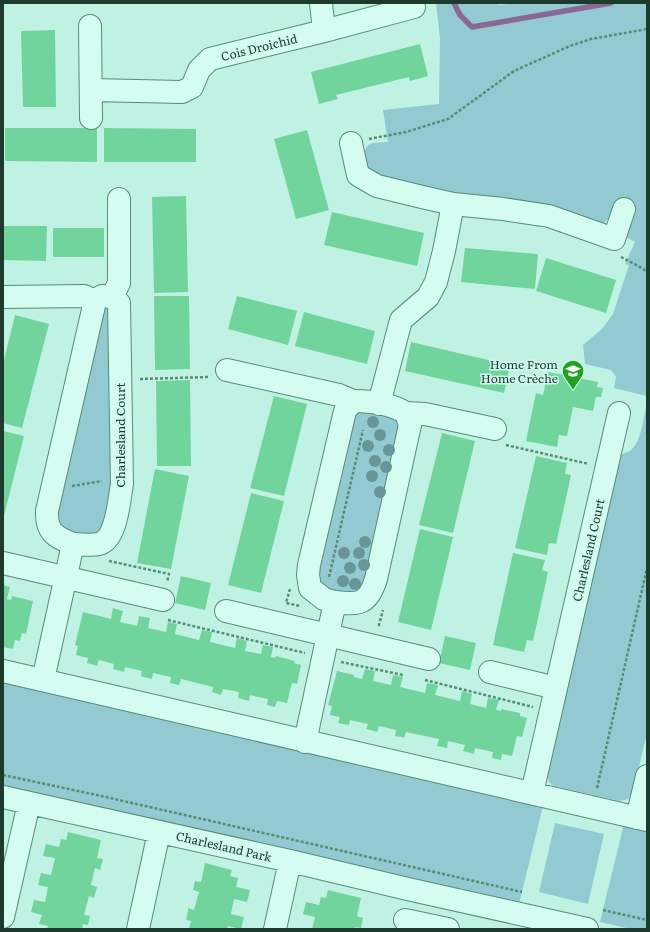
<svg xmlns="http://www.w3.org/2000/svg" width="650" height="932" font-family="Literata,serif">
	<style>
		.green { fill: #93c9d1 }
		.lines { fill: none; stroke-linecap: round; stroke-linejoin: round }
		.stream { stroke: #896993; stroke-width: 5.5 }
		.building { fill: #72d49d }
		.minor-casing { stroke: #568d74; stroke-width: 24 }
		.path { stroke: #568d74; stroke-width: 2.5; stroke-dasharray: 3 2; stroke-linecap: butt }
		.minor { stroke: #d4fcf1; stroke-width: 22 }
		.tree { fill: #689698 }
		.labels { text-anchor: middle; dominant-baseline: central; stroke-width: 3; stroke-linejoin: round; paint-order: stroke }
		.street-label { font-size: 12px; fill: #1c3b2c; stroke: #d0f9ee }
		.poi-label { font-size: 12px; fill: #1c3b2c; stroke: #d0f9ee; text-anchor: end }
	</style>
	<rect width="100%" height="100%" fill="#c0f2e4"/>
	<path class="green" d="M436 3H497L499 5 516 3H647V396L614 388 616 377 611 370 585 364 583 345 602 329 613 314 629 265 625 264 635 242 626 237 624 231 631 206 617 201 610 217 604 223 594 222 476 199 371 175 364 163 365 150 368 145 373 143 388 142 383 110 439 104 440 39Z
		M108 306 110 312 111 496C109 507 108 520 101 530 94 540 65 533 58 524 57 522 57 520 56 518L104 307Z
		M647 402V733L633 792 628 799 620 801 554 786 549 782 546 770 618 459C624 451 628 454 633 448 642 438 644 415 647 402Z
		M358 409 397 417 402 422 365 586 357 594C344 595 329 591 318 584L316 571 352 417Z
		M3 682 543 806 519 904 3 787Z
		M555 823 604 834 588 904 539 892Z
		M624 824 647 829V929H631L600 922Z"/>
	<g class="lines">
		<path class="stream" d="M454 3 460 15 472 27 611 3"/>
	</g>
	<path class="building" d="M55 30 56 107H23L21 31Z
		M420 44 428 76 410 81 409 77 336 95 338 99 319 104 311 72Z
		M5 128H97V162L5 161Z
		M104 128 196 129V162H104Z
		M307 130 329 210 296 219 274 139Z
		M186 196 188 292 154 293 152 197Z
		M332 212 424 233 417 266 324 245Z
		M3 226H47L46 261 3 260Z
		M53 228H104V257H53Z
		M465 248 538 254 535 289 461 282Z
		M546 258 616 280 606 313 536 291Z
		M154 296H189L190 369 155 370Z
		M237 296 297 311 288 345 228 329Z
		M304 312 375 331 367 364 295 346Z
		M15 315 49 324 22 428 3 423V364Z
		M411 342 510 365 504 393 405 371Z
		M548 372 598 382 597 387 603 388 601 397H596L593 411 573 407 567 436 559 435 557 447 526 441 536 393 543 395Z
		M190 380 191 466H157L156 381Z
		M274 396 307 404 284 496 250 488Z
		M3 431 24 436 4 516H3Z
		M442 433 475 441 453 533 419 525Z
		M536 456 567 463 565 474 571 475 556 544 549 543 547 555 515 548Z
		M155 469 189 476 171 569 137 563Z
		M251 493 284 501 261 593 228 585Z
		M420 529 453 537 431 630 398 622Z
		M513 553 545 560 542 570 548 572 533 641 527 640 524 652 493 645Z
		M181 576 211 583 205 610 175 603Z
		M3 585 10 587 7 599 11 600 12 596 33 601 26 634 22 633 20 641 15 640 13 649 3 647Z
		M113 608 123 611 120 622 129 624 137 626 139 616 150 618 148 628 166 632 168 622 177 624 175 634 199 640 202 630 212 632 210 642 235 648 237 638 247 641 245 651 261 654 263 645 273 647 271 657 275 658 276 656 295 661 294 663 301 665 297 684 292 683 287 703 277 701 275 707 267 705 268 699 250 695 249 701 238 698 239 692 223 689 221 695 212 692 213 687 181 679 179 685 170 683 171 677 153 673 152 679 144 677 141 676 142 671 125 667 124 672 113 669 114 664 99 660 97 666 87 663 88 658 76 655 78 646 75 645 83 612 111 619Z
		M445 636 476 643 470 670 439 663Z
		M365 669 375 671 373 681 391 685 393 675 403 677 400 687 425 693 427 683 438 685 435 695 460 701 462 691 472 694 470 704 486 708 488 698 499 700 496 710 501 711V709L520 713V716L527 718 522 737 517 736 512 756 502 754 501 760 492 758 493 752 475 748 474 754 463 751 465 745 448 741 447 748 437 746 439 739 406 732 404 738 402 737 395 736 396 730 379 726 377 732 374 731 366 729 368 724 350 720 349 725 338 723 340 717 330 715 332 706 328 705 337 671 354 675V677L362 679Z
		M68 832 101 840 97 858 103 859 100 870 95 868 91 885 97 887 94 898 89 896 84 915 90 916 88 925 83 924 82 929H47L48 926 39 924 42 915 31 912 34 900 45 902 48 887 38 885 41 873 51 875 55 858 43 856 46 844 59 847 61 839 66 840Z
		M205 863 232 870 230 876 238 878 236 887 250 890 247 902 234 899 231 914 244 917 241 929 228 926 227 929H189L191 921 186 920 188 911V908L194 910 199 892 193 890 195 881 201 882Z
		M328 890 361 898 357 916 363 918 361 928 355 927V929H312L315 917 303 914 306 902 319 905 321 897 326 898Z"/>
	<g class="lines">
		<g class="minor-casing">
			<path id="minor" d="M321 3 324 31
				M90 26 91 118
				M91 90 182 92 192 87 199 70 210 59 324 31 414 7
				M351 143 358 175 377 186 422 197 453 204
				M3 297 84 296 95 301
				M112 297 119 283V199
				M227 370 339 395 353 401
				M379 404 401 320 428 297 436 282 444 251 453 204 503 209 549 216 614 239 624 209
				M406 413 425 414 495 429
				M3 563 163 600
				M226 611 429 659
				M3 671 647 820
				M490 672 556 688
				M43 680 73 544C55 537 46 532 47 511L95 301 102 296 112 297 119 303 122 484C119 500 117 539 99 544 91 546 81 544 73 544
				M305 742 335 602C360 605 368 604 376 579L410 425 406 413C391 404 371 401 353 401L345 411 309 565 308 575 310 588 324 599 335 602
				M532 793 619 413
				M3 797 290 861 412 890 587 929
				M637 818 647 776
				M3 917 29 803
				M405 920 448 929
				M138 929 159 832
				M275 929 290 861"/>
		</g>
		<path class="path" d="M369 139 406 132 448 119 514 71 570 46 591 39 647 29
			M621 257 642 268 647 272
			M140 379 209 377
			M506 445 589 464
			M72 486 102 481
			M109 561 169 574 167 582
			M329 577 363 430
			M290 589 286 603 300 606
			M168 620 305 653
			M378 625H379L383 610
			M341 662 403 675
			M425 680 533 707
			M3 775 97 795 522 892
			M597 788 647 568
			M603 910 647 920"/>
		<use href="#minor" class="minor"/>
	</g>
	<g class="tree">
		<circle cx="373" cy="422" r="6"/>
		<circle cx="380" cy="435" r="6"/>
		<circle cx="368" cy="446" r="6"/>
		<circle cx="389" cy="450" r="6"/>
		<circle cx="375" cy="461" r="6"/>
		<circle cx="386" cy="467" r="6"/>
		<circle cx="372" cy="476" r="6"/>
		<circle cx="380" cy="492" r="6"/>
		<circle cx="365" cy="542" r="6"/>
		<circle cx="344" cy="553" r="6"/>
		<circle cx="359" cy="553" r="6"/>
		<circle cx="364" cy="565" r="6"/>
		<circle cx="350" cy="568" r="6"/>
		<circle cx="343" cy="581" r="6"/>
		<circle cx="355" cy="584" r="6"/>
	</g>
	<defs>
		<g id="school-pin" transform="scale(1.15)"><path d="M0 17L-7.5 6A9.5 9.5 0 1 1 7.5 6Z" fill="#20a221" stroke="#d0f9ee"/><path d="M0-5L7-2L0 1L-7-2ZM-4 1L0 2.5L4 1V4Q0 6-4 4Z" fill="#fff"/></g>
	</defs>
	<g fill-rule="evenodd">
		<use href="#school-pin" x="573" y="371"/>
	</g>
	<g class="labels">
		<g class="street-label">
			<text transform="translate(259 47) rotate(-14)">Cois Droichid</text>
			<text transform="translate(120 435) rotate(-90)">Charlesland Court</text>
			<text transform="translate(588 550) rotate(-77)">Charlesland Court</text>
			<text transform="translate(224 846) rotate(13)">Charlesland Park</text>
		</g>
		<g class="poi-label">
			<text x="558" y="364">Home From<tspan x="558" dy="14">Home Crèche</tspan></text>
		</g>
	</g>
	<rect width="650" height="932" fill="none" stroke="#1c3b2c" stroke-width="8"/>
</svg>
